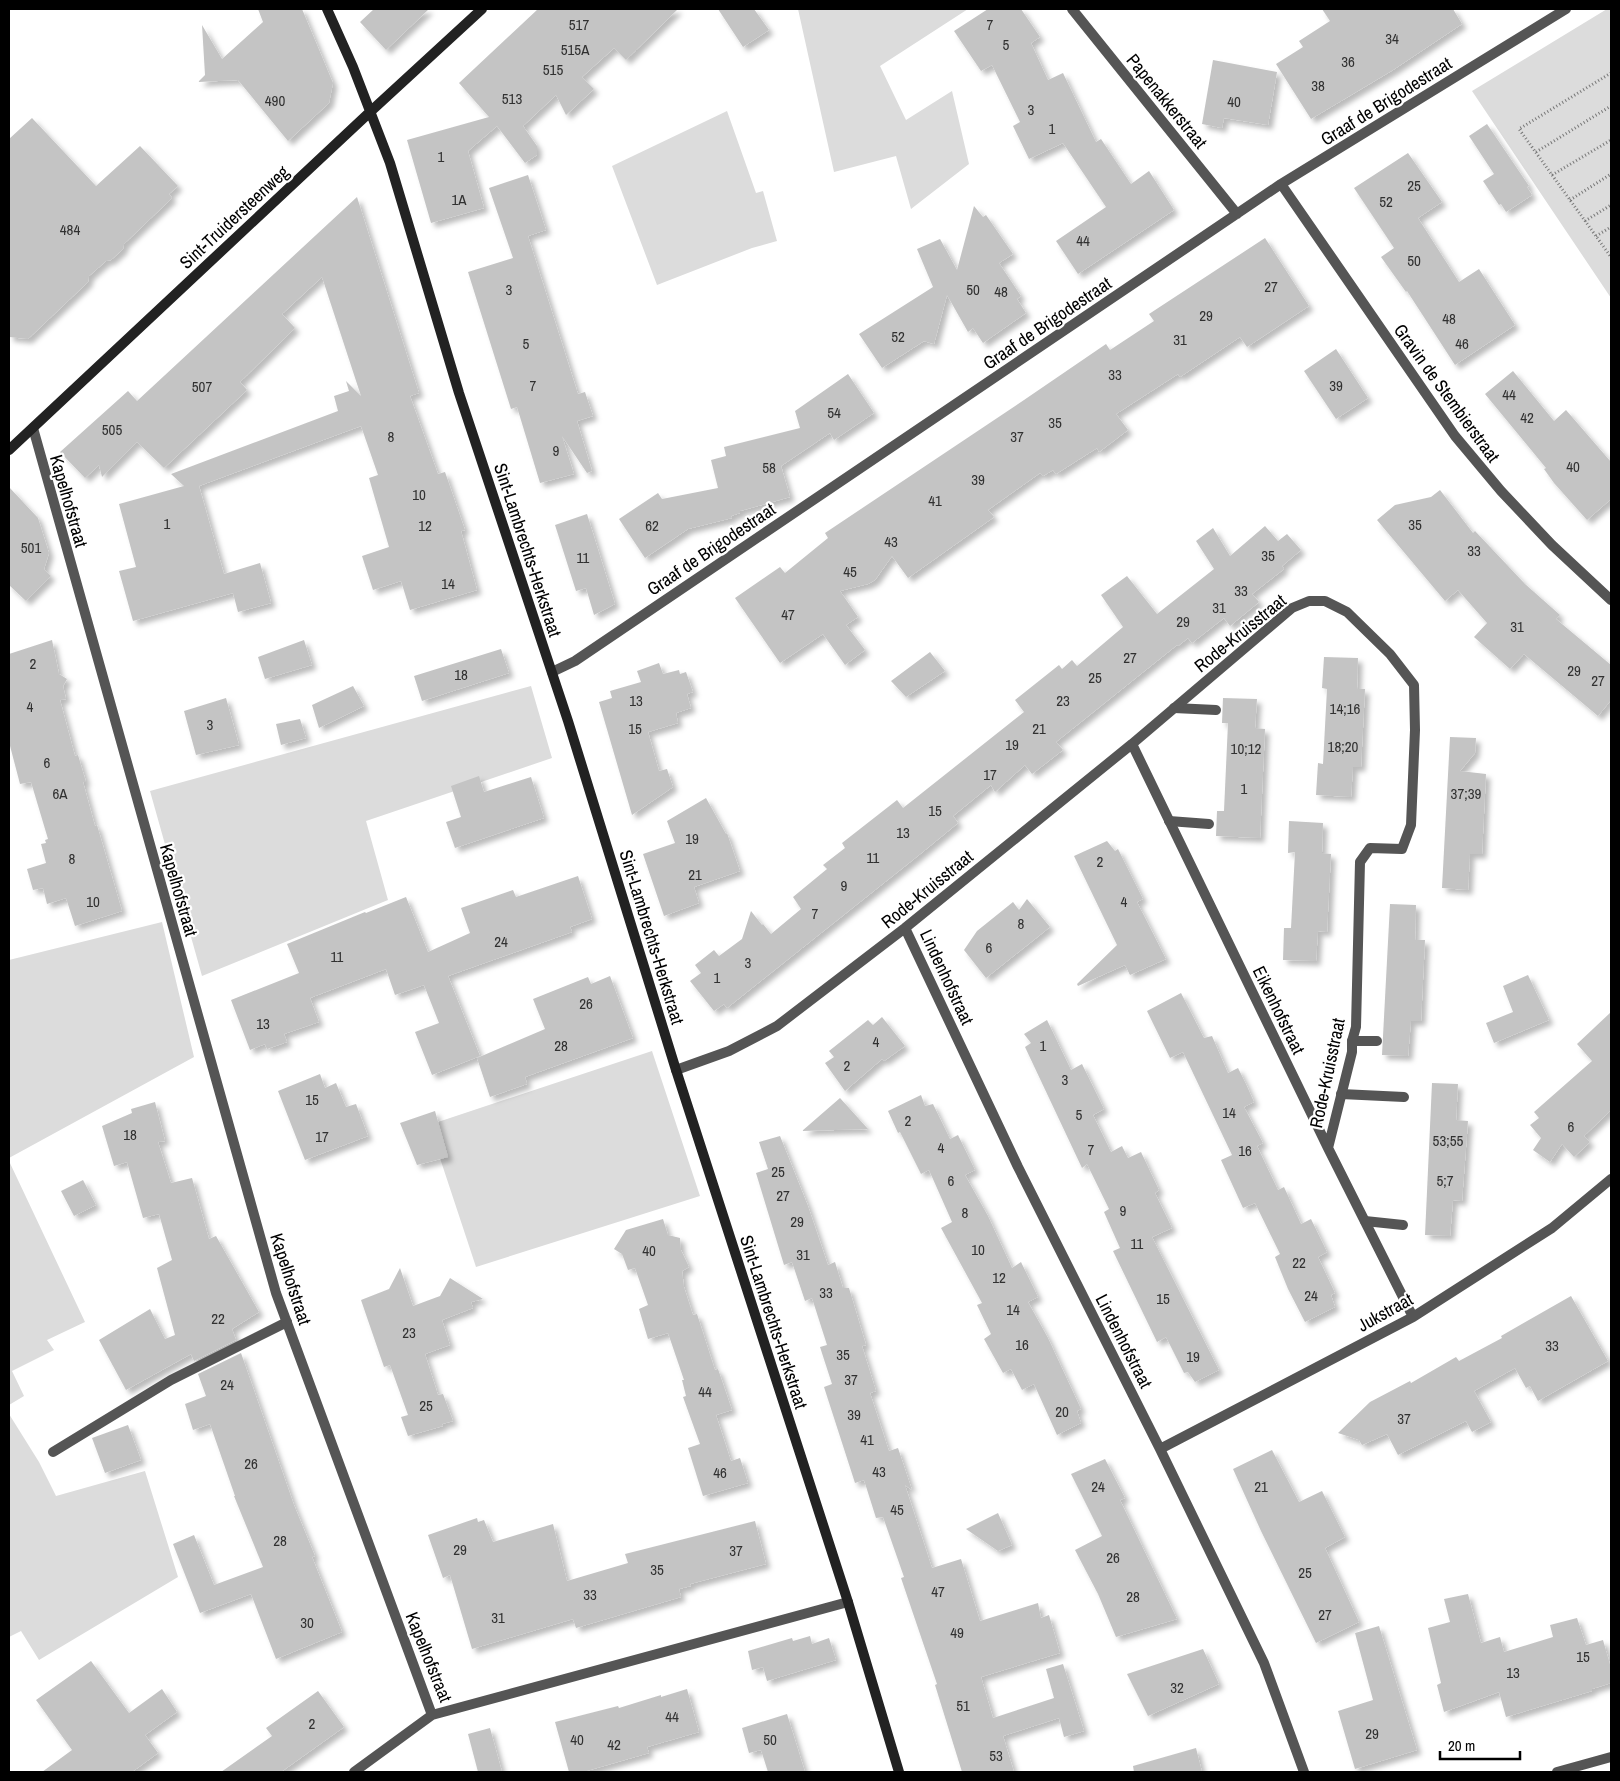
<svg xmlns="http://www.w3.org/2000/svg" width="1620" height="1781" font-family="'Archivo Narrow',sans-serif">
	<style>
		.green { fill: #dcdcdc }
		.building { fill: #c4c4c4; filter: url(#shadow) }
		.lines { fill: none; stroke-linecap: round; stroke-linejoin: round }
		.path { stroke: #777; stroke-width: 3; stroke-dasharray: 1 2.5; stroke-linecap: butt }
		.lane { stroke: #555; stroke-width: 10 }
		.street { stroke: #555; stroke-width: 10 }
		.secondary { stroke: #222; stroke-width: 10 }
		.labels { text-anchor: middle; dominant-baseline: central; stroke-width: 4.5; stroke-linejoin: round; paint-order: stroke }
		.number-label { font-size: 15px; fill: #313131 }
		.street-label { font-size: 18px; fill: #000; stroke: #fff }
	</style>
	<defs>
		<filter id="shadow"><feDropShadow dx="4.5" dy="4.5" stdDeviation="2.5" flood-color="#0004"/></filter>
	</defs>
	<rect width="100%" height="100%" fill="#fff"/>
	<path class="green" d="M798 9H968L880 66 906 120 952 91 969 164 911 209 896 156 834 172Z
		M1607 9H1611V298L1472 91Z
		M727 111 756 193 763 191 777 241 752 248 657 285 612 166Z
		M531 686 552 758 366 821 388 900 202 976 150 791Z
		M162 922 194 1057 9 1158V960Z
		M652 1051 700 1196 476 1267 429 1125Z
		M9 1161 85 1322 47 1340 54 1350 12 1371 24 1396 9 1405Z
		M9 1414 39 1462 56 1496 145 1471 178 1577 39 1660 21 1631 9 1637Z"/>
	<path class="building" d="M258 9H302L333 83 329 103 288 141 238 80 198 82 205 75 202 25 222 59 263 22Z
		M374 9H429L386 50 360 22Z
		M538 9H678L626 60 614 48 582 77 594 89 566 115 556 95 523 126 537 146V155L525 163 497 126 468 151 484 208 431 223 407 140 489 117 459 83Z
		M718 9H754L769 30 743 47Z
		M988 9H1021L1040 37 1031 43 1048 80 1063 73 1096 142 1101 139 1131 184 1149 171 1174 210 1078 274 1056 241 1106 207 1063 143 1029 159 1013 126 1020 122 992 65 981 71 954 31Z
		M1322 9H1453L1462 24 1393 70 1311 119 1276 64 1303 47 1299 41 1330 21Z
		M1213 60 1277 72 1268 125 1224 118 1222 128 1202 124Z
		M32 118 96 186 140 146 178 186 169 194 172 198 124 244 123 249 111 260 106 261 89 276 88 282 28 339 9 337V139Z
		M1487 124 1529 186 1527 187 1532 195 1506 212 1501 204 1499 205 1483 181 1494 174 1469 136Z
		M1408 153 1442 202 1418 218 1459 282 1479 269 1515 325 1455 365 1407 291 1406 292 1381 257 1394 248 1354 188Z
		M528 175 546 230 528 236 578 394 585 392 593 416 577 421 592 471 587 473 562 436 574 474 540 483 517 407 511 409 468 272 513 258 489 188Z
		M357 197 419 393 410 396 438 474 445 472 465 530 461 531 477 590 410 610 401 581 373 590 362 556 389 547 369 478 378 475 361 426 199 486 224 574 260 563 271 603 238 612 233 593 133 621 119 571 136 567 119 504 184 486 171 474 338 411 334 396 349 391 346 381 361 396 322 277 282 314 295 328 240 382 247 390 164 468 137 442 102 477 99 465 85 478 60 452 128 391 137 401Z
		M974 206 983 217 986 215 1013 254 999 263 1021 296 1017 299 1026 313 983 343 973 328 968 332 947 295 934 344 924 341 882 368 859 334 933 287 917 249 940 239 957 270Z
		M1265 238 1309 306 1247 347 1240 337 1180 377 1178 374 1116 414 1128 430 1099 452 1097 448 1056 474 1053 470 1043 476 1040 473 988 510 994 517 908 578 892 556 875 580 868 584 840 591 858 617 846 625 865 650 845 665 823 634 780 663 735 598 780 567 785 573 828 538 825 533 1024 400 1106 344 1110 350 1154 321 1149 314Z
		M1336 349 1368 398 1336 419 1304 371Z
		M1513 371 1554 421 1566 410 1611 462V499L1587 520 1554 483 1544 469 1546 468 1485 394Z
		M848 374 874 413 834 440 830 433 781 466 790 497 740 511V513L731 516 732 518 688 529 645 558 619 519 658 493 662 499 718 488 711 460 726 456 724 447 800 428 795 411Z
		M9 487 38 518 49 553 44 569 51 576 26 601 9 585Z
		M1440 490 1473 533 1475 531 1525 584 1560 615 1556 619 1611 665V700L1598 716 1524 654 1510 669 1474 637 1487 623 1458 590 1445 601 1377 520 1395 505 1431 497Z
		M587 514 615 604 594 615 586 588 576 591 555 525Z
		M1265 526 1278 541 1287 534 1301 550 1282 566 1284 569 1252 594 1259 602 1230 626 1224 618 1192 643 1188 638 1178 646 1177 645 1056 742 1063 750 1032 774 1025 765 995 792 991 785 953 816 958 823 919 855 727 1008 724 1004 714 1011 690 981 701 973 695 965 714 950 719 956 742 939 751 911 762 925 763 924 771 934 801 909 793 897 827 869 823 865 845 848 842 843 897 800 903 808 1024 712 1015 700 1059 665 1062 669 1072 660 1077 666 1123 627 1101 595 1127 576 1157 614 1214 569 1196 541 1213 528 1230 556Z
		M52 640 59 674 67 679 63 686 66 699 60 700 75 756 78 755 86 782H83L95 826 97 825 122 911 75 926 66 898 47 904 43 888 33 890 27 869 46 863 41 844 46 843 45 840 48 839 31 782 20 784 9 742V654Z
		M304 640 312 665 265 679 258 657Z
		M501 649 509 673 422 701 414 676Z
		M930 652 945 671 906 697 891 681Z
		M1324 657 1358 658 1357 689H1365L1361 767H1353L1351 797 1316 795 1318 763 1323 764 1327 689 1322 688Z
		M659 663 663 674 679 670 680 674 686 672 693 692 687 694 691 708 676 713 678 723 648 732 659 771 667 769 673 787 632 815 599 702 612 698 610 691 641 682 637 671Z
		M353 686 364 706 319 728 312 705Z
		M226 698 239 745 196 755 184 711Z
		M1223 698 1257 699 1255 728 1265 729 1260 838 1216 836 1217 811H1224L1228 723H1222Z
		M300 719 306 738 281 745 276 724Z
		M1450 737 1476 738 1475 753 1460 771 1486 774 1482 854H1470L1468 890 1442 888Z
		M479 776 484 792 531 777 544 818 455 848 446 822 461 817 451 786Z
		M706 798 726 834 727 833 740 871 694 887 699 903 664 916 643 854 675 843 667 821Z
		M1289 821 1323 823 1322 853 1331 854 1327 932 1318 931 1316 961 1283 960 1284 928H1291L1295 852 1288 853Z
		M1107 841 1115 851 1118 849 1143 899 1137 902 1166 959 1130 975 1125 965 1078 986 1077 984 1117 945 1074 856Z
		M578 876 592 919 570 927 572 932 448 976 480 1056 432 1075 415 1032 439 1023 424 985 395 995 386 969 310 998 319 1022 284 1034 287 1042 267 1049 265 1044 250 1050 231 1000 299 973 287 944 365 912 366 913 406 897 428 952 470 933 461 908 513 890 516 897Z
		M1027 899 1050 927 986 978 964 950 977 931 1013 902 1019 910Z
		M1390 904 1416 905 1415 940H1425L1421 1021H1411L1408 1056 1382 1055Z
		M1528 975 1549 1020 1494 1043 1486 1023 1513 1012 1503 986Z
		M610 976 633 1038 525 1077 527 1084 490 1097 477 1058 545 1029 533 999 588 977 591 984Z
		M1181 993 1204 1038 1212 1036 1228 1073 1238 1068 1246 1084 1254 1102 1244 1107 1263 1143 1257 1146 1278 1190 1284 1187 1301 1224 1311 1219 1327 1252 1318 1257 1335 1293 1331 1295 1335 1307 1305 1322 1288 1289 1275 1257 1280 1254 1255 1203 1243 1208 1221 1160 1232 1155 1183 1052 1170 1058 1147 1011Z
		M1611 1012V1110L1584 1136 1590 1142 1574 1157 1562 1144 1550 1162 1533 1150 1541 1138 1530 1125 1539 1118 1534 1112 1592 1061 1577 1044Z
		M882 1017 905 1046 884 1061 882 1059 845 1091 825 1063 834 1057 829 1051 868 1020 873 1025Z
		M1047 1020 1071 1070 1082 1064 1104 1109 1093 1115 1111 1152 1122 1146 1128 1158 1141 1152 1159 1190 1155 1193 1172 1228 1152 1237 1219 1370 1195 1382 1188 1372 1184 1373 1166 1337 1157 1342 1113 1251 1120 1248 1104 1212 1109 1209 1087 1164 1082 1168 1025 1047 1031 1043 1024 1034Z
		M320 1074 325 1088 336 1083 346 1107 356 1104 368 1136 305 1160 278 1091Z
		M1432 1083 1458 1084 1456 1120 1468 1121 1462 1201 1453 1200 1450 1236 1425 1235Z
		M921 1095 925 1106 933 1104 950 1139 958 1135 975 1170 965 1175 988 1216 1012 1268 1021 1262 1038 1297 1028 1302 1048 1338 1081 1409 1077 1411 1081 1423 1057 1435 1034 1384 1022 1390 1011 1369 1003 1373 984 1339 991 1334 977 1305 982 1303 941 1228 952 1222 929 1170 921 1174 900 1132 898 1133 888 1111Z
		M840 1098 868 1129 802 1131Z
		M155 1102 165 1141 158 1142 171 1183 192 1178 209 1239 216 1236 259 1312 232 1329 236 1340 194 1361 191 1354 126 1390 99 1340 150 1309 165 1339 175 1335 157 1268 172 1260 159 1214 143 1218 127 1162 114 1166 102 1126 132 1113 131 1109Z
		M435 1111 448 1157 417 1165 400 1123Z
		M780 1136 808 1206 828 1265 835 1262 843 1288H849L866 1345 862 1346 876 1391 870 1393 889 1451 898 1448 912 1490 905 1485 932 1568 961 1559 980 1621 1038 1603 1041 1618 1049 1615 1060 1653 981 1677 993 1718 1054 1698 1046 1669 1063 1664 1084 1731 1064 1737 1059 1718 1003 1736 1014 1772H962L935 1685 937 1684 901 1578 904 1577 883 1517 876 1518 864 1480 855 1483 824 1387 832 1384 820 1347 827 1345 812 1298 805 1301 792 1262 784 1265 756 1173 768 1169 759 1142Z
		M83 1180 96 1205 74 1216 61 1191Z
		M663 1219 668 1235 680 1238 681 1250 689 1267 682 1271 684 1287 693 1315 697 1314 715 1370 718 1369 732 1410 716 1415 731 1461 740 1458 748 1483 703 1496 688 1448 700 1444 683 1397 686 1396 682 1380H684L668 1333 648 1339 639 1309 648 1305 635 1268 628 1270 622 1254 614 1249 626 1230Z
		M400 1268 413 1306 440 1296 450 1278 483 1299 471 1302 473 1308 442 1320 450 1345 425 1354 438 1395 443 1394 453 1421 442 1424 443 1426 408 1436 401 1417 408 1415 390 1365 384 1367 361 1300 389 1289Z
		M1571 1296 1608 1361 1538 1401 1530 1386 1526 1388 1515 1368 1474 1391 1491 1422 1472 1432 1466 1421 1398 1455 1387 1434 1362 1445 1359 1440 1338 1433 1370 1402 1410 1381 1411 1383 1456 1357 1459 1361 1502 1338 1501 1336Z
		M241 1353 294 1505 315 1556 312 1557 342 1632 276 1659 251 1594 200 1613 173 1544 194 1535 214 1585 263 1567 234 1496H235L210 1424 193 1430 185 1404 206 1396 198 1374Z
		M128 1425 141 1460 105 1473 92 1438Z
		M1272 1450 1299 1502 1322 1491 1345 1537 1325 1548 1359 1622 1316 1643 1261 1531 1233 1469Z
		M1105 1459 1125 1498 1120 1500 1177 1619 1116 1637 1098 1594 1075 1550 1102 1536 1071 1474Z
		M998 1513 1012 1545 998 1551 966 1529Z
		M477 1518 478 1522 484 1520 493 1542 553 1524 567 1581 628 1563 625 1554 755 1521 766 1564 690 1584 691 1586 679 1589 681 1597 576 1628 573 1619 472 1649 450 1575 443 1578 428 1535Z
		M1468 1594 1481 1643 1500 1637 1504 1652 1553 1637 1550 1625 1577 1618 1586 1645 1603 1640 1611 1668V1683L1592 1689V1691L1506 1717 1499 1692 1444 1712 1437 1685 1441 1683 1428 1628 1450 1622 1444 1599Z
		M1379 1626 1417 1750 1355 1769 1338 1711 1373 1700 1355 1633Z
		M810 1636 812 1644 829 1638 836 1660 767 1681 763 1667 752 1670 748 1651 792 1638 793 1641Z
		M1203 1649 1219 1684 1148 1716 1127 1674Z
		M91 1661 129 1713 162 1689 177 1712 145 1735 158 1753 132 1772H42L72 1750 36 1700Z
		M687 1689 699 1732 647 1747 649 1753 583 1772H569L555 1722 618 1706 619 1708 661 1695V1697Z
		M318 1691 344 1727 281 1772H221L272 1736 266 1728Z
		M787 1714 805 1772H768L761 1750 749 1753 742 1728Z
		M490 1728 502 1772H478L468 1734Z
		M1196 1748 1202 1772H1134L1133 1766Z"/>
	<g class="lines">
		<path class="path" d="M1611 73 1519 129 1611 257
			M1536 152 1611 106
			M1552 175 1611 140
			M1570 200 1611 174
			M1585 221 1611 205
			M1596 236 1611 227"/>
		<path class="lane" d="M1174 708 1216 710
			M1169 821 1209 824
			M1352 1041H1377
			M1341 1094 1404 1097
			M1365 1221 1403 1225
			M53 1452 171 1380 287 1322"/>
		<path class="street" d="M1072 9 1237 214
			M1281 184 1455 436 1501 491 1552 545 1611 600
			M33 428 276 1293 432 1715 848 1602
			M552 672 575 661 1281 184 1566 9
			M1132 744 1328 1148 1413 1317
			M905 928 1018 1167 1160 1449 1264 1663 1304 1772
			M676 1070 729 1051 777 1026 905 928 1132 744 1292 608 1309 601H1325L1347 612 1390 654 1414 685 1415 730 1411 825 1402 849 1370 848 1360 862 1356 1027 1352 1041V1052L1328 1148
			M1160 1449 1413 1317 1552 1228 1611 1179
			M354 1772 432 1715
			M1557 1772 1611 1757"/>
		<path class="secondary" d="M327 9 353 67 390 163 459 393 568 721 676 1070 848 1602 899 1772
			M9 450 370 112 482 9"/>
	</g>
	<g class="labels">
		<g class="number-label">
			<text x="579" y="24">517</text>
			<text x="990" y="24">7</text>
			<text x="1392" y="38">34</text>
			<text x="1006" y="44">5</text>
			<text x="575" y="49">515A</text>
			<text x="1348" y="61">36</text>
			<text x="553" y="69">515</text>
			<text x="1318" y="85">38</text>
			<text x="512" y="98">513</text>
			<text x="275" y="100">490</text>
			<text x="1234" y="101">40</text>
			<text x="1031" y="109">3</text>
			<text x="1052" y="128">1</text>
			<text x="441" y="156">1</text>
			<text x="1414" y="185">25</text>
			<text x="459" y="199">1A</text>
			<text x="1386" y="201">52</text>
			<text x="70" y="229">484</text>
			<text x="1083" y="240">44</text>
			<text x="1414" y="260">50</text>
			<text x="1271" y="286">27</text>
			<text x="509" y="289">3</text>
			<text x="973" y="289">50</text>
			<text x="1001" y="291">48</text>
			<text x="1206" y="315">29</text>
			<text x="1449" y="318">48</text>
			<text x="898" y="336">52</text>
			<text x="1180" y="339">31</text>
			<text x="526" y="343">5</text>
			<text x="1462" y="343">46</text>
			<text x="1115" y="374">33</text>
			<text x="533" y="385">7</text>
			<text x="1336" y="385">39</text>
			<text x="202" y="386">507</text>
			<text x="1509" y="394">44</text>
			<text x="834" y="412">54</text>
			<text x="1527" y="417">42</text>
			<text x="1055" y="422">35</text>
			<text x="112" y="429">505</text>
			<text x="391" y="436">8</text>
			<text x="1017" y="436">37</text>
			<text x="556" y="450">9</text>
			<text x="1573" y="466">40</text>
			<text x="769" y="467">58</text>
			<text x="978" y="479">39</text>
			<text x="419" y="494">10</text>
			<text x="935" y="500">41</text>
			<text x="167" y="523">1</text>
			<text x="1415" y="524">35</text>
			<text x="425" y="525">12</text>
			<text x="652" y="525">62</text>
			<text x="891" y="541">43</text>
			<text x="31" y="547">501</text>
			<text x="1474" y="550">33</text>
			<text x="1268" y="555">35</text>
			<text x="583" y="557">11</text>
			<text x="850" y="571">45</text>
			<text x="448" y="583">14</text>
			<text x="1241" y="590">33</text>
			<text x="1219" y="607">31</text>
			<text x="788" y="614">47</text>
			<text x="1183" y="621">29</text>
			<text x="1517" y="626">31</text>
			<text x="1130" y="657">27</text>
			<text x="33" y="663">2</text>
			<text x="1574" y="670">29</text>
			<text x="461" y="674">18</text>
			<text x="1095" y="677">25</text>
			<text x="1598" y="680">27</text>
			<text x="636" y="700">13</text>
			<text x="1063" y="700">23</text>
			<text x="30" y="706">4</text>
			<text x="1345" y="708">14;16</text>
			<text x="210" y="724">3</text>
			<text x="635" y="728">15</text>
			<text x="1039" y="728">21</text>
			<text x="1012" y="744">19</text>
			<text x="1343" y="746">18;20</text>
			<text x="1246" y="748">10;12</text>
			<text x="47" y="762">6</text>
			<text x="990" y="774">17</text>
			<text x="1244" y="788">1</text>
			<text x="60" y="793">6A</text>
			<text x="1466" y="793">37;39</text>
			<text x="935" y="810">15</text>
			<text x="903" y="832">13</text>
			<text x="692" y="838">19</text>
			<text x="873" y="857">11</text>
			<text x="72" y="858">8</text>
			<text x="1100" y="861">2</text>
			<text x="695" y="874">21</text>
			<text x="844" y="885">9</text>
			<text x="93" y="901">10</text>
			<text x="1124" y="901">4</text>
			<text x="815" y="913">7</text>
			<text x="1021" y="923">8</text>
			<text x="501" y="941">24</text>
			<text x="989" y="947">6</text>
			<text x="337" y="956">11</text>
			<text x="748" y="962">3</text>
			<text x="717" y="977">1</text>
			<text x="586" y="1003">26</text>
			<text x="263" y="1023">13</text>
			<text x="876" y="1041">4</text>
			<text x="561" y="1045">28</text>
			<text x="1043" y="1045">1</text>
			<text x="847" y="1065">2</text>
			<text x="1065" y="1079">3</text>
			<text x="312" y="1099">15</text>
			<text x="1229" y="1112">14</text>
			<text x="1079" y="1114">5</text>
			<text x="908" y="1120">2</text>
			<text x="1571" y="1126">6</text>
			<text x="130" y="1134">18</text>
			<text x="322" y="1136">17</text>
			<text x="1448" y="1140">53;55</text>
			<text x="941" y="1147">4</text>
			<text x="1091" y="1149">7</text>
			<text x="1245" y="1150">16</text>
			<text x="778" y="1171">25</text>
			<text x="951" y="1180">6</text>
			<text x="1445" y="1180">5;7</text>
			<text x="783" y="1195">27</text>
			<text x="1123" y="1210">9</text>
			<text x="965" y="1212">8</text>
			<text x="797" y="1221">29</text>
			<text x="1137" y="1243">11</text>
			<text x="978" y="1249">10</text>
			<text x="649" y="1250">40</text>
			<text x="803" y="1254">31</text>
			<text x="1299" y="1262">22</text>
			<text x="999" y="1277">12</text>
			<text x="826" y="1292">33</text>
			<text x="1311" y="1295">24</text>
			<text x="1163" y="1298">15</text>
			<text x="1013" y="1309">14</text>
			<text x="218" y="1318">22</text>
			<text x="409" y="1332">23</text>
			<text x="1022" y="1344">16</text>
			<text x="1552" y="1345">33</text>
			<text x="843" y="1354">35</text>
			<text x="1193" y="1356">19</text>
			<text x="851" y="1379">37</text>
			<text x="227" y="1384">24</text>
			<text x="705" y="1391">44</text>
			<text x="426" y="1405">25</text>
			<text x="1062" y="1411">20</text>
			<text x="854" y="1414">39</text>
			<text x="1404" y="1418">37</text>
			<text x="867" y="1439">41</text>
			<text x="251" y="1463">26</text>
			<text x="879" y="1471">43</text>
			<text x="720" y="1472">46</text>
			<text x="1098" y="1486">24</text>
			<text x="1261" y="1486">21</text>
			<text x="897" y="1509">45</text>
			<text x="280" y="1540">28</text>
			<text x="460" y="1549">29</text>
			<text x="736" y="1550">37</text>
			<text x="1113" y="1557">26</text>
			<text x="657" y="1569">35</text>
			<text x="1305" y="1572">25</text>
			<text x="938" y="1591">47</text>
			<text x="590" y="1594">33</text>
			<text x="1133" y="1596">28</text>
			<text x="1325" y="1614">27</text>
			<text x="498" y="1617">31</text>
			<text x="307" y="1622">30</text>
			<text x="957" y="1632">49</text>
			<text x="1583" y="1656">15</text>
			<text x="1513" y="1672">13</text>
			<text x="1177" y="1687">32</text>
			<text x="963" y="1705">51</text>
			<text x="672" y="1716">44</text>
			<text x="312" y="1723">2</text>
			<text x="1372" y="1733">29</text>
			<text x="577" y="1739">40</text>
			<text x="770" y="1739">50</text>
			<text x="614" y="1744">42</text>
			<text x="996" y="1755">53</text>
		</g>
		<g class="street-label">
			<text transform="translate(1167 101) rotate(51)">Papenakkerstraat</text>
			<text transform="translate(1386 101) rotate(-32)">Graaf de Brigodestraat</text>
			<text transform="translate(234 217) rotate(-43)">Sint-Truidersteenweg</text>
			<text transform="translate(1047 323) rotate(-34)">Graaf de Brigodestraat</text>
			<text transform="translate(1447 393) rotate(54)">Gravin de Stembierstraat</text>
			<text transform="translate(69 501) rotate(74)">Kapelhofstraat</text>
			<text transform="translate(711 549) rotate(-34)">Graaf de Brigodestraat</text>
			<text transform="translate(528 550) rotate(72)">Sint-Lambrechts-Herkstraat</text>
			<text transform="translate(1240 633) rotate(-39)">Rode-Kruisstraat</text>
			<text transform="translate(927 889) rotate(-39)">Rode-Kruisstraat</text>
			<text transform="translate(179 890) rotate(74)">Kapelhofstraat</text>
			<text transform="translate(652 937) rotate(73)">Sint-Lambrechts-Herkstraat</text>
			<text transform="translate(947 977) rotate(65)">Lindenhofstraat</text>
			<text transform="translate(1279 1010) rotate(64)">Eikenhofstraat</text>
			<text transform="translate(1327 1073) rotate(-78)">Rode-Kruisstraat</text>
			<text transform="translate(291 1279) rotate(72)">Kapelhofstraat</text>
			<text transform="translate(1385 1312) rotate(-29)">Jukstraat</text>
			<text transform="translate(774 1322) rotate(72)">Sint-Lambrechts-Herkstraat</text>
			<text transform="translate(1124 1341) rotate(63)">Lindenhofstraat</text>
			<text transform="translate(429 1657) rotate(68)">Kapelhofstraat</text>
		</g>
	</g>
	<rect width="1620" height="1781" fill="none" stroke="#000000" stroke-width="20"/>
	<path d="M1440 1751v8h80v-8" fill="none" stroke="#000000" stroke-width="2.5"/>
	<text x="1448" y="1751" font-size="15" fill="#000000" stroke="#ffffff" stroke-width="4" paint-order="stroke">20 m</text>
</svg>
